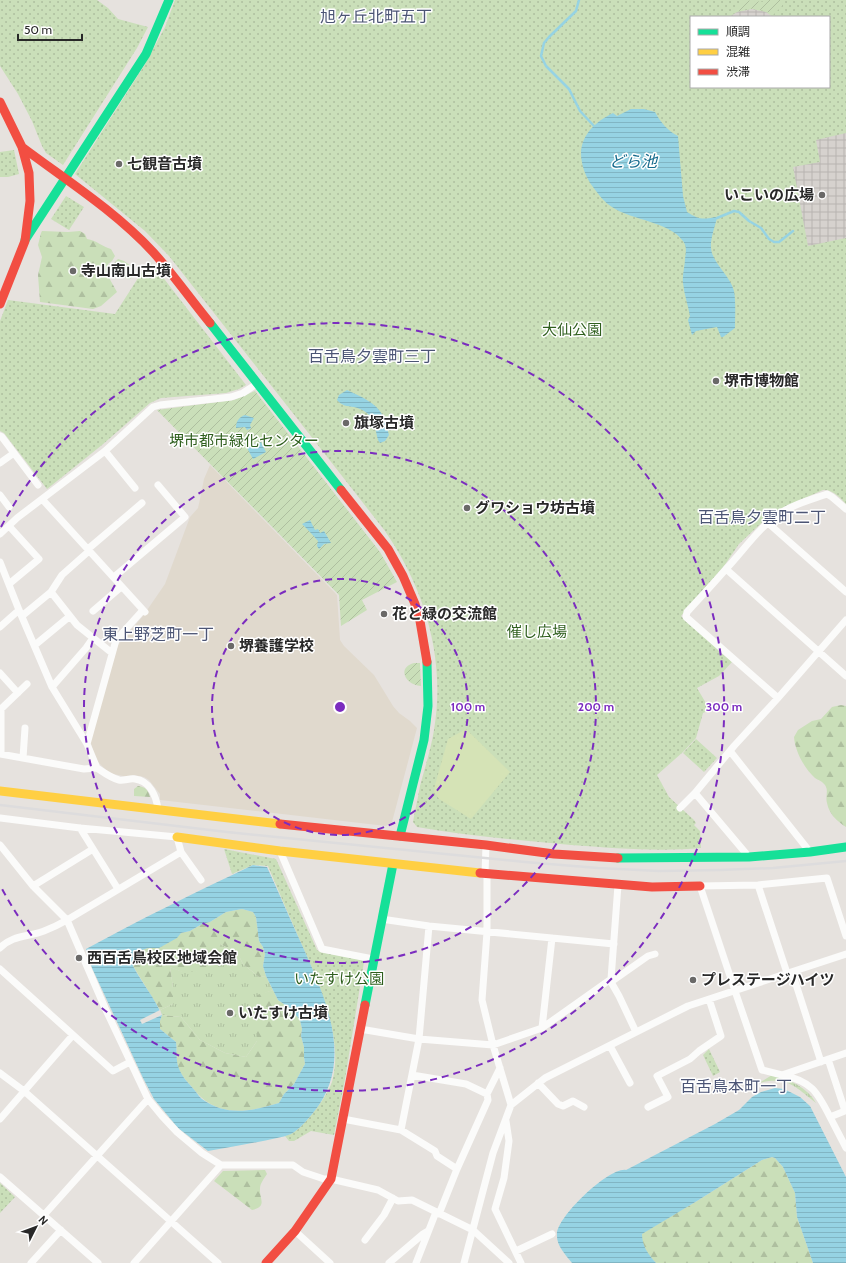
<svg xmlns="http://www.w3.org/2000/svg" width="846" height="1263" font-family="Cabin,'Noto Sans JP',sans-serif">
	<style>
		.education { fill: #e0d9cd }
		.grass { fill: url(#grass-tufts) }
		.forest { fill: url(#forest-firs) }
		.park { fill: url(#park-dots); fill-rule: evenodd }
		.garden { fill: url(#garden-furrows) }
		.pitch { fill: #d5e3b6 }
		.plaza { fill: url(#plaza-grid) }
		.water { fill: url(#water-rules); fill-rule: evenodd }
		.pier { fill: #e6e2de }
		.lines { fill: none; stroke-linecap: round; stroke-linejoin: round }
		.stream { stroke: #96d3e3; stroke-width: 2.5 }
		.street { stroke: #fbfbfa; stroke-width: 7 }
		.fast { stroke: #16e098; stroke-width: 9 }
		.slow { stroke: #ffcf43; stroke-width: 9 }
		.jam { stroke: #f24e42; stroke-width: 9 }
		.rail { stroke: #dddcdd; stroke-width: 2.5 }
		.ring { fill: none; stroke: #7b2cbf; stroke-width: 2; stroke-dasharray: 7 5 }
		.poi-dot { fill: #6a6968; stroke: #fff; stroke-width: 1.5 }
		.labels { text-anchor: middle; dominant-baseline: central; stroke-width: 3; stroke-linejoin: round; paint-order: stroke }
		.poi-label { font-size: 15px; font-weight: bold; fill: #282828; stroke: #fff; text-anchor: start }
		.park-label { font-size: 15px; fill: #2f5f1e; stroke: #fff }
		.neighbourhood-label { font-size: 16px; fill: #4c5575; stroke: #fff }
		.water-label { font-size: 16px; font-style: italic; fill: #166b8d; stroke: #fff }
		.centre { fill: #7b2cbf; stroke: #fff; stroke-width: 2 }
		.ring-label { font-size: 12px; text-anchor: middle; font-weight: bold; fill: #7b2cbf; stroke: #fff; stroke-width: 3; stroke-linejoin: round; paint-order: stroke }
	</style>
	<defs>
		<pattern id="grass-tufts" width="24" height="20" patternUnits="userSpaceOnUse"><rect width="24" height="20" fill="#cadfb9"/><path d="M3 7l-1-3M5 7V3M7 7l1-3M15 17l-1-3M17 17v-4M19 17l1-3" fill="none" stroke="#aebf9f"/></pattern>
		<pattern id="forest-firs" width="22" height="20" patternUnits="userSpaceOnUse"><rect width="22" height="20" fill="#cadfb9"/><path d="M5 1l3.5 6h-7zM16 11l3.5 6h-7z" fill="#aebf9f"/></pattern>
		<pattern id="park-dots" width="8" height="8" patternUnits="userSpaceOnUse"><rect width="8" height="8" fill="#cadfb9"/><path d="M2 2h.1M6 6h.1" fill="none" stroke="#aebf9f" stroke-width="1.8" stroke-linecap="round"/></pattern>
		<pattern id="garden-furrows" width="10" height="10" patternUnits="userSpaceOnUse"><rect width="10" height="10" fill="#cadfb9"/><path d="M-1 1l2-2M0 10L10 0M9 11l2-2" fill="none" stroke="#aebf9f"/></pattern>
		<pattern id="plaza-grid" width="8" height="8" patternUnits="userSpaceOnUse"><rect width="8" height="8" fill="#d6d2ce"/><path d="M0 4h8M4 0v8" fill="none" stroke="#b8b4b1"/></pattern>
		<pattern id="water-rules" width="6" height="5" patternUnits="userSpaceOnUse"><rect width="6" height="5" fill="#96d3e3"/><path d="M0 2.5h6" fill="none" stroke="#81b5c3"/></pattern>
	</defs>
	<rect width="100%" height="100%" fill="#e6e2de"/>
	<path class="education" d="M210 465 337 595 340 640 344 646 374 675 393 706 399 713 410 721 417 728 392 822 386 826 160 800V794L156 789 149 780 144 777 134 775 128 776H123L109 773 96 760 90 740 118 645 143 616 165 584 190 517 198 508 200 499 204 479Z"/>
	<path class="grass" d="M220 944 237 952 243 964 259 977 266 976 273 990 257 996V1041L246 1057 225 1053 200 1040 181 1017 162 1015 160 1010 173 1004V988L170 967 183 972H196Z
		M772 1075C789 1079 807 1087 816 1103 795 1087 788 1076 759 1083Z"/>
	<path class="forest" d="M42 231 68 232 80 231 85 234 87 239C96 240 103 247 111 249L115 256 112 261 108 264V276L117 292 101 306 93 309 40 302 38 275 42 257 38 245 41 233Z
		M118 259 124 261 135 269 136 275 130 279C120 277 117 273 113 264Z
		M841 705 846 706V827C837 821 829 814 827 803 825 796 829 791 825 785 822 781 818 780 815 778 804 768 795 751 794 737L798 730 812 721 821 719 832 707Z
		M138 786C146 787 148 790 150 797L134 796V789Z
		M242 909 253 912 256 917 259 941 263 947 265 954 263 966 266 976 259 977 243 964 237 952 220 944 218 967 196 972H182L170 967 173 988V1004L160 1010 133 966 134 960 142 950 148 948H159L181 933 190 931 202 924 210 922 226 912Z
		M273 990 278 1000 291 1009 300 1020 302 1029 301 1036 304 1047V1057L305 1064 294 1084 284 1094 279 1103C250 1112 218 1118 196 1092 189 1083 182 1078 178 1067 176 1059 177 1049 176 1042L160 1029V1021L162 1015 181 1017 200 1040 225 1053 246 1057 257 1041V995Z
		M772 1157 775 1158 783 1167 795 1193 797 1217 813 1263H656C647 1254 642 1246 641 1234L644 1232 697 1201 762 1160Z
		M265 1170 267 1174C264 1179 260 1183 260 1189 259 1198 268 1207 252 1210L214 1181 223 1171Z"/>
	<path class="park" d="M0 0H97L108 8 118 19 148 27 137 48 63 165 46 153 42 146 32 121 18 94 0 66Z
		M175 0H846V504C840 498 833 489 823 490L773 512 739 544 724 566 681 616 732 662 719 676 697 688 710 710 703 713 696 738 683 752 657 775 669 797 694 820 696 823 694 825 700 831 701 848C660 852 613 848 571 845 520 840 468 836 417 827L413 822C415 810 418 798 420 786 425 767 431 749 434 730 446 659 425 589 385 531L292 412 169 256 145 231 75 174 144 66 165 27ZM691 17H829V87H691Z
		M14 150 19 174 8 177H0V152Z
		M66 196 84 207 69 230 51 219Z
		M149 261 165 280 246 385 239 389 226 393 161 398 150 403 102 445 47 489 4 433 0 431V321L8 300 115 314Z
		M696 739 717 758 704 772 683 753Z
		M224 849 276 859 317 950 320 952 362 960 364 962 345 1079 334 1135 311 1131 294 1141H289L285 1136C297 1133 305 1122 313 1113 320 1104 328 1093 332 1082 345 1037 316 977 298 936 288 913 278 890 268 866L253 865 232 874Z
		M709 1049 720 1072 713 1076 703 1055Z
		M0 1183 15 1197 0 1213Z"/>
	<path class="garden" d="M743 0 765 2 766 0H780L782 2V6L773 15C759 7 746 7 732 14L739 4Z
		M255 391 380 552 397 582 362 600 367 610 341 626 339 595 157 410 234 400Z
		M414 663H420L421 686C406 685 396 668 414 663Z"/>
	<path class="pitch" d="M466 729 510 772 471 819 439 799 434 791 435 785 448 739Z"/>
	<path class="plaza" d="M752 9 766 12 773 17H729L737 12Z
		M846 133V238L808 246 793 167 820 162 816 140Z"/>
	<path class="water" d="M631 109H644L655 112C661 123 668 131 678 136L683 196 687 212C698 219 702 220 715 217L717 218C715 226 710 240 711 248 712 263 730 275 734 291 736 302 735 317 735 328L723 337H721L717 327 696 331 692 335 688 320 690 316C688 305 684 294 683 283 682 275 685 266 685 259 686 252 687 246 683 241 670 222 631 220 612 207 604 202 599 195 593 187 586 178 581 165 581 153 582 133 597 121 613 113L617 116Z
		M347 390C361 397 376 402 383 416 386 422 387 429 389 435L385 441 380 443 378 440C374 423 374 412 354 407 347 406 342 406 337 400L339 395Z
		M245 415 254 418 250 425 251 428 247 430 245 427 236 428C236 421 239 417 245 415Z
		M252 441 254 445 261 442 266 452 253 459 245 444Z
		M310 520 315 530 318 529 320 533 324 531 331 543 324 544 319 549 317 546 318 541C313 535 308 530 302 524Z
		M253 865 267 867C279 893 290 919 302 945 325 997 356 1062 313 1113 307 1120 300 1129 291 1134 287 1136 281 1137 277 1138 254 1143 231 1147 208 1151L178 1128 154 1099 143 1078 92 968 86 949C141 919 196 892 253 865ZM242 909 253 912 256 917 259 941 263 947 265 954 263 966 266 976 278 1000 291 1009 300 1020 302 1029 301 1036 304 1047V1057L305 1064 294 1084 284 1094 279 1103C252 1111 227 1117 202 1099 199 1097 198 1094 196 1092 189 1083 182 1078 178 1066 176 1059 177 1049 176 1042L160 1029V1021L162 1015C154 997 142 983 133 966L134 960 142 950 148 948H159L177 938 181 933 190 931 202 924 210 922 226 912Z
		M775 1088 784 1089 800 1097 810 1106 846 1177V1263H813L797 1217 795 1193 783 1167 775 1158 772 1157 762 1160 697 1201 642 1234C642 1246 648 1254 656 1263H572C565 1254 556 1245 557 1234 557 1217 609 1167 626 1170L715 1124 739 1110 752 1097 761 1092Z"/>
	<path class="pier" d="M160 1010 162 1015 142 1024 140 1020Z"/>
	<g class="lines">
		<path class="stream" d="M579 0 576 11 549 37 544 43 541 56 546 66 569 89 580 111 594 126
			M717 218 734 211 739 212 749 221 761 228 769 239 774 242H779L793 231"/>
		<path class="street" d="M0 436 2 437 38 485
			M105 451 135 488
			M0 463 14 453
			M0 495 9 507
			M42 499 145 612
			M768 523 846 592
			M0 534 17 518 105 451 153 407 160 405 231 397 243 393 258 383
			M88 549 142 503
			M0 562 19 610 52 687 87 744 97 768C103 772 111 778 119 780 124 781 130 778 135 779 150 781 156 796 158 809
			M726 569 846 676
			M114 577 185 517 158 485
			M9 584 39 559 9 526
			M51 592 77 625 112 653
			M93 611 121 587
			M22 616 51 592 62 575 89 551
			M0 627 19 610
			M35 645 70 616
			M0 673 18 693
			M52 687 86 648 93 638
			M778 698 846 620
			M87 744 116 640 143 610
			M730 751 810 852
			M0 754 84 769 97 768
			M1 754V709L27 684
			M23 758 25 728
			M695 793 749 857
			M680 808 695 793 734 746 778 698 686 617 687 612C700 598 713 584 726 569 745 549 760 525 784 511 797 503 813 499 827 494L832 497 846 509
			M0 818 80 828 177 837 181 852 67 920 105 1008 148 1099 162 1116 177 1132 202 1153 221 1165H293L303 1172 324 1179H331L378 1190 398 1201 412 1200 473 1230 509 1263
			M80 828 118 889
			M0 845 33 886 67 920C60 924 52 928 44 931 29 937 12 935 0 948
			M280 851 322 949 373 959
			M181 852 201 880
			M485 874 486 845
			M487 874V932L482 1000 493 1045 511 1105
			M758 885 787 973
			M33 886 93 849
			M381 919 429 926 614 944
			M846 936 827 878 758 885 700 886 735 991 762 1070 782 1075 846 1053
			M0 969 113 1071 130 1062
			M792 972 821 1062
			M611 979V982L619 996 636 1032
			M611 982 648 956 655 954
			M542 1028 552 938
			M360 1029 419 1039 493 1045 542 1028 611 979 618 885
			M610 1046 630 1083
			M828 1059 845 1111 830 1117 846 1148
			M0 1073 24 1091 218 1263
			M412 1075 466 1084 487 1094 500 1068
			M782 1075C811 1081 817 1091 830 1117
			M538 1083 558 1104 563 1106 573 1101 584 1107
			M648 1107 668 1097 657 1076 690 1059 699 1051 721 1036 709 999
			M0 1119 73 1035
			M343 1119 401 1130 435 1151 437 1156 457 1169
			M506 1121 509 1141 504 1178 495 1209 521 1263
			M401 1130 419 1039 429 926
			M0 1177 98 1263
			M439 1214 457 1169 488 1100 487 1094
			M44 1215 148 1099
			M295 1231 330 1263
			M365 1240 384 1215 393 1198
			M516 1251 552 1234
			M31 1263 61 1230
			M134 1263 221 1165
			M389 1263 423 1234 428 1231
			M416 1263 436 1212
			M464 1263 493 1153 511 1105 545 1078 688 1006 846 954"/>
		<path class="fast" d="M25 240 146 54 169 0
			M210 323 341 490
			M400 836 424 740 428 706 427 662
			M618 858 749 857 810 852 846 847
			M365 1005 393 864"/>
		<path class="slow" d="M0 791 280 824
			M177 837 280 851 480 873"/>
		<path class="jam" d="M0 102 22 147 29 173 30 201 25 241 0 304
			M22 147C66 180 115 211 153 252 173 274 191 300 210 323
			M341 490 388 549 403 576 415 604 420 621 427 662
			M280 824 486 845 554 854 618 858
			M480 873 652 887 700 886
			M266 1263 295 1231 331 1179 365 1005"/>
		<path class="rail" d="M0 805 227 832 525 862 598 868 659 871 720 870 773 868 846 861"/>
	</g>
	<g class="ring">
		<circle cx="340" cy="707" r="128"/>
		<circle cx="340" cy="707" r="256"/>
		<path d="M1 527A384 384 0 1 1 1 887"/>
	</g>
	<g class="poi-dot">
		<circle cx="119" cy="164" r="4"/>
		<circle cx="822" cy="195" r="4"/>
		<circle cx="73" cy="271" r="4"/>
		<circle cx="716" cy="381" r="4"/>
		<circle cx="346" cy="423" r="4"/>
		<circle cx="467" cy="508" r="4"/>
		<circle cx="384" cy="614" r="4"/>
		<circle cx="231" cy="646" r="4"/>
		<circle cx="79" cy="958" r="4"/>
		<circle cx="693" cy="980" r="4"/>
		<circle cx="230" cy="1013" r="4"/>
	</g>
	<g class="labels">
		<g class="poi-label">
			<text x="127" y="164">七観音古墳</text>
			<text x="814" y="195" text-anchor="end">いこいの広場</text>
			<text x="81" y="271">寺山南山古墳</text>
			<text x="724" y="381">堺市博物館</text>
			<text x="354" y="423">旗塚古墳</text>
			<text x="475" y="508">グワショウ坊古墳</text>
			<text x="392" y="614">花と緑の交流館</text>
			<text x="239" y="646">堺養護学校</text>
			<text x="87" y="958">西百舌鳥校区地域会館</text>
			<text x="701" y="980">プレステージハイツ</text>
			<text x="238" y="1013">いたすけ古墳</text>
		</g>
		<g class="park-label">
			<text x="572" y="330">大仙公園</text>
			<text x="244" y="441">堺市都市緑化センター</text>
			<text x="537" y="632">催し広場</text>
			<text x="339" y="979">いたすけ公園</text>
		</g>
		<g class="neighbourhood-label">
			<text x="376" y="16">旭ヶ丘北町五丁</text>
			<text x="372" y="356">百舌鳥夕雲町三丁</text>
			<text x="762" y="517">百舌鳥夕雲町二丁</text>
			<text x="158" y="634">東上野芝町一丁</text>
			<text x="736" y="1086">百舌鳥本町一丁</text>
		</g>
		<g class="water-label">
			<text x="633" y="161">どら池</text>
		</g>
	</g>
	<circle cx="340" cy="707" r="6" class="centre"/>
	<g class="ring-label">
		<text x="468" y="711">100 m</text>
		<text x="596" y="711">200 m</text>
		<text x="724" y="711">300 m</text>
	</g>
	<rect x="690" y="16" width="140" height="72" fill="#ffffff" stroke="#a9a9a9"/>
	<rect x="698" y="29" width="20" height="6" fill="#16e098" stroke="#a9a9a9"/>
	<text x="726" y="36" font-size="12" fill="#282828">順調</text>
	<rect x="698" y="49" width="20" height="6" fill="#ffcf43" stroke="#a9a9a9"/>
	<text x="726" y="56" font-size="12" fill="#282828">混雑</text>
	<rect x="698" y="69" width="20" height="6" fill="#f24e42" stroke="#a9a9a9"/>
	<text x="726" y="76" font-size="12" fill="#282828">渋滞</text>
	<g transform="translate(36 1227) rotate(48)" stroke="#ffffff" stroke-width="3" paint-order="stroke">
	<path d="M0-3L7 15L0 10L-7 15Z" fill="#282828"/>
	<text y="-6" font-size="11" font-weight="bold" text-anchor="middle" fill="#282828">N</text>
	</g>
	<path d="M18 34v6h64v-6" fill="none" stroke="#282828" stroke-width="2"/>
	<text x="24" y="34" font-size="12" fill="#282828" stroke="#ffffff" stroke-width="3" paint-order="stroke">50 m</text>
</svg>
